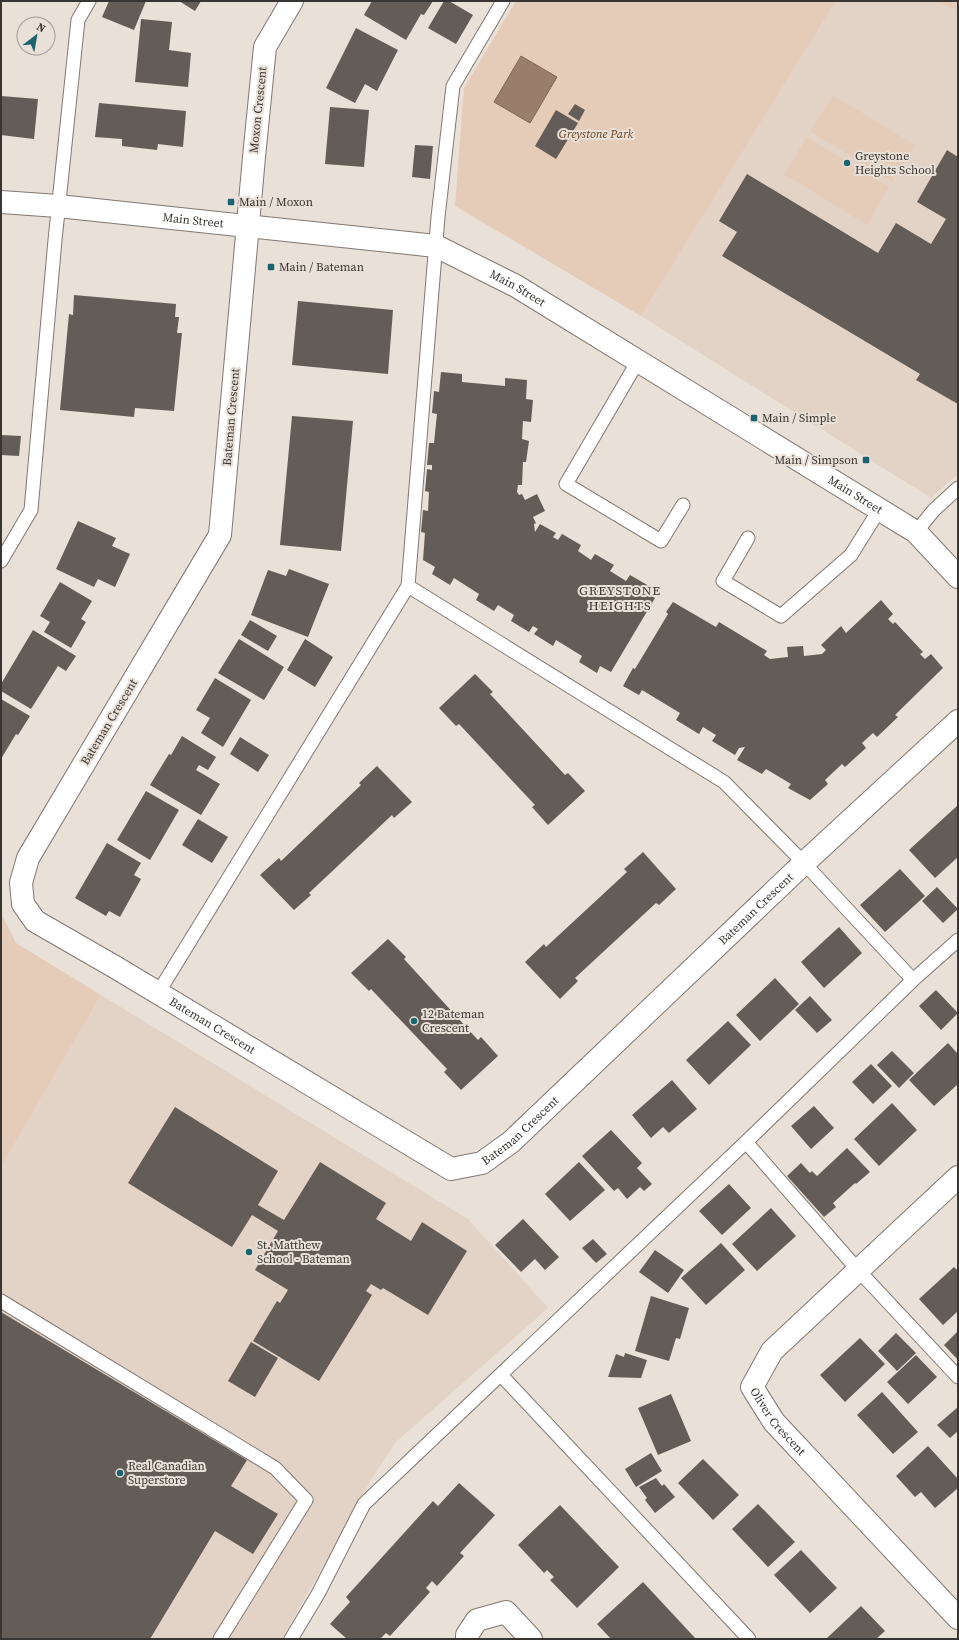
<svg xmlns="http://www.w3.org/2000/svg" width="959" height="1640" font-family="'Source Serif 4',serif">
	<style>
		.built { fill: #e3d3c7 }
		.green { fill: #e4ccb9 }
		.water { fill: #997f6b; stroke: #7c695a }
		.building { fill: #645c56 }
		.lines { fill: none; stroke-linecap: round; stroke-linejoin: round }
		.service-casing { stroke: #817872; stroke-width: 15 }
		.minor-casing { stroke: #817872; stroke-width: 24 }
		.tertiary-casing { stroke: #817872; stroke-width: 24 }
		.service { stroke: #fff; stroke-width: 13 }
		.minor { stroke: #fff; stroke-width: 22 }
		.tertiary { stroke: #fff; stroke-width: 22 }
		.poi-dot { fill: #1a6471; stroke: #e9e0d8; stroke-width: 1.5 }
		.labels { text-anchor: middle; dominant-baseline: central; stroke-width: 4; stroke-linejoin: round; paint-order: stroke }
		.street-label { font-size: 12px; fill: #393532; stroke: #e9e0d8 }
		.park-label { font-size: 12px; font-style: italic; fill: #68411d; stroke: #e9e0d8 }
		.poi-label { font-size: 12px; fill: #393532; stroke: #e9e0d8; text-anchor: start }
		.neighbourhood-label { font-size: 13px; letter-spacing: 1px; fill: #393532; stroke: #e9e0d8 }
	</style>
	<rect width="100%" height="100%" fill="#e9e0d8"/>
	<path class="built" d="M836 1H929L958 10V474L931 498 641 316Z
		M101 995 468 1219 548 1308 396 1442 371 1480 282 1639H1V1167Z"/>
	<path class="green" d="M516 1H836L641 316 455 206 464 88Z
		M929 1H958V10Z
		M833 95 915 145 892 182 810 131Z
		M807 137 889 187 867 225 784 174Z
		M1 913 16 943 101 995 1 1167Z"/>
	<path class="water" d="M521 56 557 77 530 123 494 102Z"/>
	<path class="building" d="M109 1H146L134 30 102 17Z
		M179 1H201L195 11Z
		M372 1H433L424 15 421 14 406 40 364 15Z
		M444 1H449L473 15 456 44 428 28Z
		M141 19 172 22 169 50 191 53 188 87 135 82Z
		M356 28 398 50 377 91 365 84 355 103 326 88Z
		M1 96 38 99 34 139 1 135Z
		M99 103 186 111 183 147 158 144 157 150 122 146V139L95 137Z
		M575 104 585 110 579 121 568 114Z
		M330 107 369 110 364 167 325 164Z
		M556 110 578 123 556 159 535 146Z
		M415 145 433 146 430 179 412 177Z
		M947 150 958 157V404L916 380 920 374 722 256 737 232 719 221 747 174 878 253 896 223 931 244 946 219 917 202Z
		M74 295 176 304 175 317H179L177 333H182L174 411 135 408 134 417 60 410 69 314 73 315Z
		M298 301 393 310 388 374 292 365Z
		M441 372 462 374V382L505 386V378L527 380 526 399 533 400 531 422 523 421 522 439 529 441 526 462H523L522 485H518L517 492 519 495 522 494 525 500 537 494 545 511 533 517 536 523 534 524 535 532 540 524 556 533 553 537 558 540 562 534 581 545 578 551 591 560 595 554 614 565 610 571 626 581 630 575 649 586 645 592 655 598 611 672 600 666 597 673 579 662 582 656 556 640 553 646 534 634 538 629 533 626 529 632 511 621 514 615 498 605 494 611 476 600 479 594 454 578 450 585 432 574 435 567 423 560 425 533 421 532 423 510 428 511 429 492 425 491 427 469 432 470V465H427L429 443H434L437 414 432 413 434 391 439 392Z
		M292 416 353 421 341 551 280 545Z
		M1 435 21 436 19 456 1 455Z
		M78 521 116 538 112 546 130 554 115 587 98 579 94 587 56 569Z
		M289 569 329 584 308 637 251 615 268 570 286 576Z
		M60 582 92 601 81 619 86 622 71 648 44 632 50 622 40 616Z
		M881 600 893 614 888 619 893 624 895 622 923 652 920 654 925 659 931 654 943 668 895 715 898 717 877 737 873 733 862 743 866 748 845 767 842 764 825 780 828 784 810 800 788 788 791 784 766 769 762 774 737 760 745 747 739 748 735 755 712 741 716 735 703 727 699 734 676 720 680 713 642 690 639 695 623 686 633 668 635 669 668 614 666 612 673 602 716 627 719 622 767 651 764 655 770 659 788 657 787 647 803 646 804 656 822 654 826 650 821 645 841 626 846 633Z
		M250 620 277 636 268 651 241 635Z
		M33 630 76 656 66 671 58 666 31 709 1 691V684Z
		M239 639 284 667 264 700 218 673Z
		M305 639 333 657 315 687 287 670Z
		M475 674 493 692 490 694 565 775 568 773 585 791 548 825 532 807 535 805 459 724 456 726 439 708Z
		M215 678 251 700 223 747 201 733 210 718 196 710Z
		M1 699 30 716 18 735 16 734 1 759Z
		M182 736 216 757 208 770 199 765 196 770 220 784 201 815 150 785 169 754 171 755Z
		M240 737 269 755 258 772 230 754Z
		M377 766 412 802 394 818 392 815 309 893 311 895 294 910 260 875 279 858 281 861 361 785 359 783Z
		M146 791 179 810 150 860 117 840Z
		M958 805V857L935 878 909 850Z
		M198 819 228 837 212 863 182 845Z
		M107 843 141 863 134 875 141 879 120 917 109 911 106 916 75 898Z
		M643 852 676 889 659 905 656 903 575 978 578 981 560 999 525 962 544 944 546 947 627 872 624 869Z
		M900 869 925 896 885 932 860 905Z
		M937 887 958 909 943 923 922 901Z
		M839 927 862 953 824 988 801 962Z
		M388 939 406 957 404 959 478 1040 481 1037 498 1056 461 1090 444 1072 447 1069 371 989 369 991 351 973Z
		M775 978 799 1004 760 1041 736 1015Z
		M936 990 958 1013 941 1030 919 1006Z
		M810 996 832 1020 817 1033 795 1010Z
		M728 1021 751 1045 709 1085 686 1060Z
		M948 1043 958 1054V1084L934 1106 909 1080Z
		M892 1051 914 1073 899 1088 877 1065Z
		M871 1064 892 1086 873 1104 852 1082Z
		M672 1080 697 1109 669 1133 663 1127 651 1138 632 1115Z
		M892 1103 917 1130 879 1166 854 1139Z
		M814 1106 834 1128 811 1149 791 1126Z
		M175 1107 278 1171 258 1205 284 1220 320 1162 386 1203 376 1219 411 1241 422 1222 467 1251 428 1315 383 1288 381 1290 371 1284 366 1291 372 1295 319 1381 253 1341 277 1301 280 1303 288 1290 255 1270 278 1231 252 1215 232 1247 128 1183Z
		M611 1130 642 1163 637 1168 652 1184 644 1191 640 1187 627 1199 618 1188 614 1191 582 1156Z
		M847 1148 870 1172 856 1184 855 1183 833 1203 836 1207 824 1217 787 1176 801 1163 810 1173 812 1171 817 1176Z
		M579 1162 605 1190 570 1221 545 1194Z
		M729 1184 751 1208 722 1235 699 1211Z
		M771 1208 796 1236 757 1271 732 1244Z
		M523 1219 559 1257 545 1270 535 1259 521 1272 495 1245Z
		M593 1239 607 1254 596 1263 582 1248Z
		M721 1243 745 1270 706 1305 681 1278Z
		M655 1250 684 1270 668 1293 639 1272Z
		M954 1267 958 1271V1311L943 1325 919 1299Z
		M651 1296 689 1308 680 1339 676 1338 669 1361 635 1351Z
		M1 1312 247 1460 231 1486 278 1514 253 1554 215 1531 150 1639H1Z
		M958 1331V1360L944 1345Z
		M896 1333 916 1353 897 1371 878 1351Z
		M860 1338 885 1364 845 1402 820 1375Z
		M251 1342 278 1358 255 1397 228 1381Z
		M625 1353 647 1360 641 1378 608 1377 616 1354 624 1357Z
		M916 1355 937 1377 908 1404 887 1382Z
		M882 1392 918 1432 893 1454 857 1415Z
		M671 1394 691 1441 658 1455 638 1408Z
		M958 1407V1431L950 1438 937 1425Z
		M928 1446 958 1479V1488L935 1508 921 1492 915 1497 896 1476Z
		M651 1453 662 1471 636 1487 625 1469Z
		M703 1459 739 1495 713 1520 678 1483Z
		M656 1478 662 1486 664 1484 675 1497 655 1513 645 1500 647 1498 639 1487Z
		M459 1483 495 1515 460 1553 464 1556 437 1586 432 1581 426 1588 430 1592 390 1636 386 1633 380 1639H347L330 1624 350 1602 346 1597 433 1501 438 1506Z
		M758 1504 795 1542 768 1567 732 1529Z
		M560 1505 619 1567 577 1608 550 1580 554 1577 547 1570 544 1573 518 1545Z
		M801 1550 837 1588 810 1613 774 1575Z
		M643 1582 696 1639H611L597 1624Z
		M861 1606 885 1631 876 1639H826Z"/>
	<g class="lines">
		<g class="service-casing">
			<path id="service" d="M638 361 566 484 661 541 683 505
				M916 532 934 510 958 488
				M748 538 723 581 781 616 851 555 879 510
				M1 561 31 510 55 240 78 20 89 1
				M408 586 724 782 804 863 913 980
				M158 993 408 586 438 217 453 86 503 1
				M746 1142 858 1270 958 1377
				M1 1301 275 1468 306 1500 220 1639
				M501 1375 749 1639
				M291 1639 318 1594 364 1504 746 1142 913 980 958 940"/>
		</g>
		<g class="minor-casing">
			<g id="minor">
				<path id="s1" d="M292 1 265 47 254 157 220 535 28 858 21 883 23 904 35 921 115 967 451 1169 482 1163 511 1142 804 863 958 721"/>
				<path id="s2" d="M958 1177 772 1351 752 1387 774 1422 958 1618"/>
				<path d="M467 1639V1635L477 1620 506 1612 531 1639"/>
			</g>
		</g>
		<g class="tertiary-casing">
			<g id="tertiary">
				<path id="s3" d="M1 202 58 206 436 246 516 286 916 532 958 577"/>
			</g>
		</g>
		<use href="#service" class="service"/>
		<use href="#minor" class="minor"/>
		<use href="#tertiary" class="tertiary"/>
	</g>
	<g class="poi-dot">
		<circle cx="847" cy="163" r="4"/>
		<rect x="227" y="198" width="8" height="8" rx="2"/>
		<rect x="267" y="263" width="8" height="8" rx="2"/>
		<rect x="750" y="414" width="8" height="8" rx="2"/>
		<rect x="862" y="456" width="8" height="8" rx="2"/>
		<circle cx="414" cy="1021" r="4"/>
		<circle cx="249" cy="1252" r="4"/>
		<circle cx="120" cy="1473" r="4"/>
	</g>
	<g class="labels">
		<g class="street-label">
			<text transform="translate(258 110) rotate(-84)">Moxon Crescent</text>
			<text stroke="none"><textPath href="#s3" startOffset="193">Main Street</textPath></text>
			<text stroke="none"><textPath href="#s3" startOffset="529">Main Street</textPath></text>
			<text transform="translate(231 417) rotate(-85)">Bateman Crescent</text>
			<text stroke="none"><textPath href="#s3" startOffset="925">Main Street</textPath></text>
			<text transform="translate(109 722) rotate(-59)">Bateman Crescent</text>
			<text stroke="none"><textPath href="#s1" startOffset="1877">Bateman Crescent</textPath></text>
			<text stroke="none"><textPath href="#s1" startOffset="1193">Bateman Crescent</textPath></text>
			<text stroke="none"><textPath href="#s1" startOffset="1553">Bateman Crescent</textPath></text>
			<text stroke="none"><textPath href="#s2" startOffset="339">Oliver Crescent</textPath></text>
		</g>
		<g class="park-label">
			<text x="596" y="134">Greystone Park</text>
		</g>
		<g class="poi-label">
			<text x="855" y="156">Greystone<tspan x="855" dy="14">Heights School</tspan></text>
			<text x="239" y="202">Main / Moxon</text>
			<text x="279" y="267">Main / Bateman</text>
			<text x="762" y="418">Main / Simple</text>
			<text x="858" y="460" text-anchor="end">Main / Simpson</text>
			<text x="422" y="1014">12 Bateman<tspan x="422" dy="14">Crescent</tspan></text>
			<text x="257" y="1245">St. Matthew<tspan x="257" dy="14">School - Bateman</tspan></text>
			<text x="128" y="1466">Real Canadian<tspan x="128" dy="14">Superstore</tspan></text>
		</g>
		<g class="neighbourhood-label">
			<text x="620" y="590">GREYSTONE<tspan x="620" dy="15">HEIGHTS</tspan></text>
		</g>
	</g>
	<rect width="959" height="1640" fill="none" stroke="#393532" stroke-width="4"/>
	<g transform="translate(36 36) rotate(31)"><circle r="19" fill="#e9e0d8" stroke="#a39c96"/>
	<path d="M0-3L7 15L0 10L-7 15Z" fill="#1a6471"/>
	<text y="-6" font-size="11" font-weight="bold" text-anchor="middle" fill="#393532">N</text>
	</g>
</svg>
